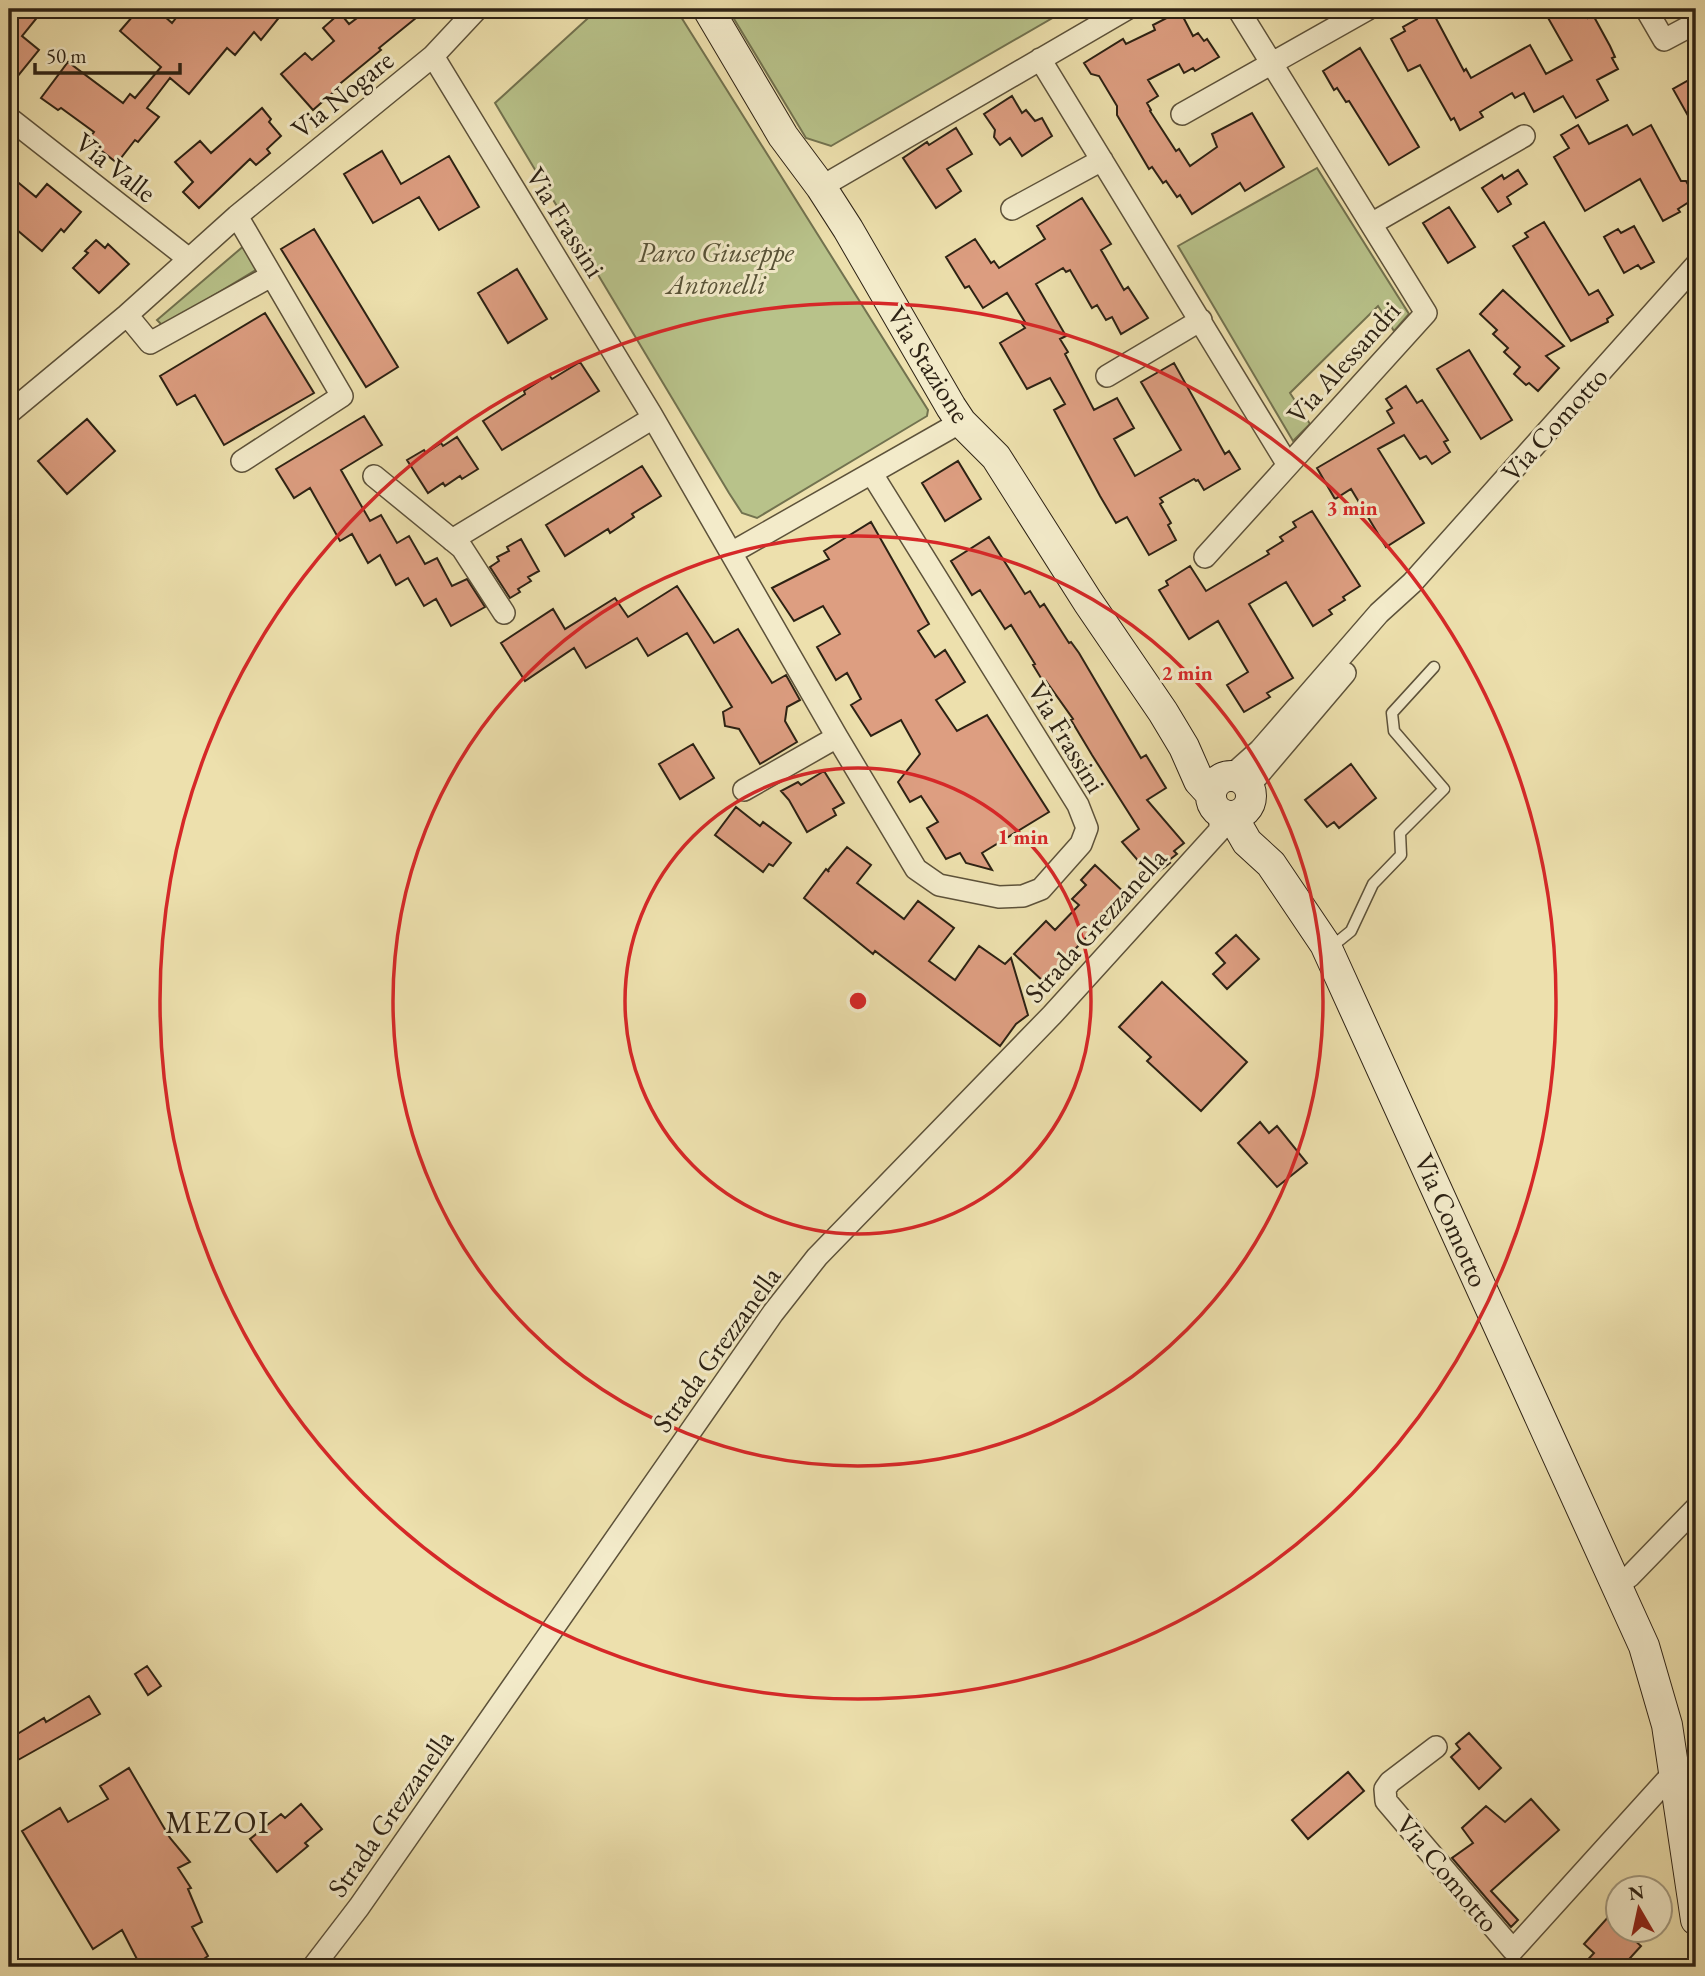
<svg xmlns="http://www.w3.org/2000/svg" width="1705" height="1976" font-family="'EB Garamond',serif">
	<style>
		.green { fill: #b8c28a; stroke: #72724f; stroke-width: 2 }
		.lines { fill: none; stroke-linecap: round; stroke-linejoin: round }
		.canal { stroke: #9abbb1; stroke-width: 21 }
		.building { fill: #dd9e81; stroke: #2d2214; stroke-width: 2 }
		.lane-casing { stroke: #5d523a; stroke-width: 13 }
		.street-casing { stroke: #5d523a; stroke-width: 24 }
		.secondary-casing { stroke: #2d2214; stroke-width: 32 }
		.lane { stroke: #f3ebca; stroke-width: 10 }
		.street { stroke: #f3ebca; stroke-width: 21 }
		.secondary { stroke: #f3ebca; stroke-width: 30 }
		.ring { fill: none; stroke: #d62828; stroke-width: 3.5 }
		.labels { text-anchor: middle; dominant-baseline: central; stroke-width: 6; stroke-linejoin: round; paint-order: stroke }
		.street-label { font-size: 28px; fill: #2d2214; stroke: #f3ebca }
		.park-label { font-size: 28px; font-style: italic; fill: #575237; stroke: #f3ebca }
		.neighbourhood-label { font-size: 30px; letter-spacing: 2px; fill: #2d2214; stroke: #f3ebca }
		.centre { fill: #d62828; stroke: #f3ebca; stroke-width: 3.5 }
		.ring-label { font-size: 21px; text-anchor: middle; font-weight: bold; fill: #d62828; stroke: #f3ebca; stroke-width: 6; stroke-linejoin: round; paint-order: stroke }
	</style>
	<rect width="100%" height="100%" fill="#ede0ad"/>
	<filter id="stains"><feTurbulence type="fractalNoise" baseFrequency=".00286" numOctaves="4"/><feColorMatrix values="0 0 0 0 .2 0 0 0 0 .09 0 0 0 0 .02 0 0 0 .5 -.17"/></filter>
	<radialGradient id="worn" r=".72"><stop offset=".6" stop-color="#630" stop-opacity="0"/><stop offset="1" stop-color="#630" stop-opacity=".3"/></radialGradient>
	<path class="green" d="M598 9H676L928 410 927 416 757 518 742 513 729 493 495 103Z
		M728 9H1068L831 146 806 138Z
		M1317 168 1409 314 1394 331 1378 306 1290 393 1310 424 1293 441 1178 246Z
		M246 244 259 268 163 326 157 320Z"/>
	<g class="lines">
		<path class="canal" d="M1513 1967H1514"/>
	</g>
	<path class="building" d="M9 9H44L22 36 39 50 9 87Z
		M139 9H156L172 23 183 9H286L261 40 254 32 235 55 227 48 189 94 170 78 147 108 159 117 138 142 135 140 117 163 88 140 94 132 61 108 58 110 41 98 68 62 123 103 130 94 135 98 161 67 120 31Z
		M369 9H427L379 48 381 50 336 87 337 89 313 110 281 74 305 53 312 60 334 41 323 28 340 13 349 24Z
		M1431 9 1464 71 1466 69 1471 78 1530 45 1546 74 1572 60 1543 9H1584L1588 18 1593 15 1610 46 1615 57 1612 58 1618 69 1597 80 1608 100 1576 118 1563 96 1534 112 1524 93 1515 98 1512 93 1480 112 1483 117 1460 130 1454 118 1451 120 1420 65 1408 71 1391 39 1405 31 1403 27 1417 19 1416 16Z
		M1180 11 1193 36 1198 33 1204 41 1207 39 1219 57 1195 71 1193 68 1184 73 1179 64 1148 80 1158 96 1147 103 1151 110 1150 111 1176 151 1179 149 1190 166 1217 147 1212 134 1252 113 1284 167 1245 191 1240 183 1192 214 1180 195 1177 197 1166 181 1163 183 1152 167 1149 169 1117 115V106L1099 76 1091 74 1084 63 1123 39 1126 44 1155 30 1153 25Z
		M1360 48 1419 147 1389 165 1349 101 1346 102 1337 88 1334 90 1323 71Z
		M1696 76V130L1673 89Z
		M1012 96 1022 113 1026 110 1035 121 1042 118 1052 136 1022 156 1010 138 1000 145 994 137 995 130 984 114Z
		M262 108 271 119 269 122 281 136 267 149 270 153 256 165 250 159 199 208 183 192 193 182 175 162 200 141 211 153Z
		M1578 125 1589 144 1627 125 1633 135 1651 125 1681 181H1686L1694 195 1691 197 1692 200 1678 209 1680 212 1663 221 1640 179 1585 211 1554 157 1569 148 1561 135Z
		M956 128 972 154 947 169 961 191 936 208 903 158 927 142 929 145Z
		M382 151 401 184 449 156 479 207 439 230 419 197 373 223 344 174Z
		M1518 170 1527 184 1507 197 1511 204 1498 212 1482 188 1502 175 1504 179Z
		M9 175 36 197 47 184 81 212 64 232 61 229 42 251 17 230 9 240Z
		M1082 198 1111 244 1101 250 1124 290 1128 287 1148 318 1121 334 1112 317 1106 320 1097 305 1092 308 1070 270 1066 272 1063 268 1036 284 1066 336 1060 339 1068 352 1065 354 1094 410 1117 398 1134 428 1114 439 1135 476 1181 450 1141 382 1174 363 1225 454 1229 451 1240 469 1204 490 1198 480 1196 481 1194 479 1160 498 1163 502 1160 504 1171 523 1168 525 1176 540 1149 555 1127 517 1116 523 1100 496 1054 410 1065 404 1050 378 1027 389 1000 343 1025 328 1022 324 1025 322 1007 293 983 308 969 286 965 288 946 257 975 239 991 263 994 261 999 268 1045 239 1037 226Z
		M1449 207 1475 247 1448 263 1423 223Z
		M1544 222 1589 295 1598 290 1613 315 1607 319 1608 322 1571 341 1513 246 1528 237 1525 233Z
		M1634 226 1654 262 1641 269 1638 265 1624 273 1604 237 1618 229 1621 233Z
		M314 229 398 367 366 387 281 249Z
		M96 240 105 248 108 244 129 264 99 293 73 268 88 253 85 251Z
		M517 269 547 319 508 343 478 293Z
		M1503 290 1564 346 1546 356 1559 368 1538 391 1529 383 1526 385 1514 374 1520 367 1504 352 1508 348 1493 334 1497 330 1480 314Z
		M265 313 314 393 224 445 195 395 177 405 160 376Z
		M1469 350 1512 420 1481 439 1437 369Z
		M580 362 599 391 502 450 483 421 525 394 524 391 549 375 552 379Z
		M1406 386 1417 403 1422 400 1448 440 1444 442 1450 452 1432 464 1426 456 1420 459 1404 435 1378 449 1424 523 1386 547 1351 489 1335 499 1317 468 1394 423 1387 411 1392 408 1386 399Z
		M364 416 382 445 341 470 370 521 381 515 397 543 409 536 425 564 437 558 452 586 467 579 485 607 451 626 436 599 424 606 408 578 396 585 380 555 368 563 352 534 340 541 310 488 294 498 276 469Z
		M87 419 115 451 67 494 38 461Z
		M457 437 478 469 462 479 460 476 445 486 443 483 428 493 407 460 424 450 426 453 441 443 443 446Z
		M958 461 981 499 945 521 922 483Z
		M642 466 661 496 632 514 634 517 610 533 608 529 565 556 546 525Z
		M1312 511 1360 586 1343 597 1345 600 1329 610 1332 614 1313 626 1286 582 1249 604 1293 678 1267 693 1270 697 1244 712 1227 685 1248 672 1218 621 1189 639 1159 590 1168 585 1166 581 1190 566 1206 591 1269 554 1267 551 1283 541 1280 537 1296 527 1293 522Z
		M871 522 929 624 918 631 935 657 945 650 965 682 936 700 957 731 987 715 1049 812 982 853 992 870 966 863 960 853 946 859 927 828 938 822 921 796 910 802 898 782 920 754 901 720 871 736 851 705 861 699 847 673 836 680 817 647 840 634 823 606 794 621 772 588 829 559 824 551Z
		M989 537 1025 594 1030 591 1040 607 1044 604 1069 643 1071 642 1079 653 1141 758 1146 755 1166 788 1147 800 1184 843 1174 851 1177 854 1168 861 1170 863 1152 877 1122 842 1139 829 1092 755 1071 720 1073 719 1046 681 1044 683 1033 665 1035 664 1011 625 1005 629 980 590 972 595 951 561Z
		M521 539 539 571 528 577 531 581 518 589 520 592 510 598 490 567 499 561 497 557 509 551 507 547Z
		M677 586 714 643 738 629 772 683 786 675 800 700 787 707 785 721 797 742 760 764 739 729 725 726 723 712 732 707 687 633 648 656 637 638 586 668 574 648 525 681 501 643 553 609 565 629 615 598 628 617Z
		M693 744 714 778 680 799 659 764Z
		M1351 764 1376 798 1339 828 1334 822 1327 827 1305 800Z
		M824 771 844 803 833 809 836 815 807 832 789 800 781 791 798 782 801 785Z
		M736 807 760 826 763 822 791 843 773 866 769 864 763 872 715 835Z
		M847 847 871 865 857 883 904 919 918 901 954 928 929 961 955 980 979 946 1005 964 1011 958 1028 1015 1016 1024 1000 1046 875 951 873 954 804 898 826 869 829 872 828 870Z
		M1095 865 1128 896 1114 912 1119 916 1105 930 1099 924 1044 982 1014 954 1046 921 1055 930 1079 905 1072 899 1086 885 1081 880Z
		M1236 935 1259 959 1227 989 1213 974 1225 963 1216 953Z
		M1162 982 1247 1062 1201 1111 1147 1061 1151 1057 1119 1027Z
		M1260 1122 1269 1133 1277 1126 1307 1163 1277 1187 1238 1143Z
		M147 1666 161 1686 148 1695 135 1674Z
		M89 1696 100 1714 18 1760 9 1744V1739L44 1718 46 1722Z
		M1469 1733 1501 1768 1479 1789 1451 1757 1460 1749 1456 1744Z
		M129 1768 170 1838 190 1862 178 1868 191 1888 188 1889 202 1922 192 1927 208 1956 201 1961 204 1967H141L122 1930 93 1949 22 1831 60 1808 68 1822 108 1799 100 1786Z
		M1348 1772 1364 1791 1308 1839 1292 1820Z
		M1531 1799 1559 1830 1491 1891 1518 1920 1511 1927 1452 1858 1473 1843 1462 1828 1486 1806 1505 1822Z
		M301 1804 322 1829 305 1843 308 1846 277 1872 250 1839 281 1814 285 1818Z
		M1618 1906V1930H1623L1641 1946 1622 1967H1581L1594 1953 1584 1944Z"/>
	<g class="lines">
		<g class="lane-casing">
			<path id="lane" d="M1330 948 1351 931 1373 884 1401 855 1400 833 1444 789 1394 731 1392 713 1434 667"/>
		</g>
		<g class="street-casing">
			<path id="street" d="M1646 9 1664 40 1696 23
				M433 56 651 414 837 737 916 869 939 885 999 897 1023 896 1041 889 1081 844 1087 828 1078 805 872 474
				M1040 59 1288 465
				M1182 114 1368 9
				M9 118 189 259
				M821 187 1127 9
				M1012 209 1102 160
				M237 216 342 396 242 461
				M1371 224 1524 136
				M127 315 150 343 271 276
				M1107 376 1201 320
				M9 413 127 315 237 216 433 56 477 9
				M374 476 462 548 504 613
				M452 540 653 418
				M731 553 961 422
				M1205 557 1426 313 1238 9
				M1232 775 1260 750 1379 613 1412 583 1696 265
				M1249 786 1345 673
				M744 790 837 737
				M1617 1585 1630 1576 1696 1508
				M1436 1747 1390 1782 1385 1789 1386 1801 1513 1950 1675 1771
				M313 1967 359 1907 773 1313 817 1257 1052 1015 1220 830V814"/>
		</g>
		<g class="secondary-casing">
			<path id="secondary" d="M708 9 783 136 821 187 848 229 951 407 961 422 996 457 1088 602 1163 712 1184 747 1199 781 1210 793
				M1211 796a20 20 0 1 1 40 0a20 20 0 1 1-40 0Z
				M1232 816 1247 842 1271 864 1325 944 1644 1646 1667 1725 1696 1920"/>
		</g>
		<use href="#lane" class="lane"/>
		<use href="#street" class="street"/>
		<use href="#secondary" class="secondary"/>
	</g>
	<g class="ring">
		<circle cx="858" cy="1001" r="233"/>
		<circle cx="858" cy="1001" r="465"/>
		<circle cx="858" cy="1001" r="698"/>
	</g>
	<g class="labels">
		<g class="street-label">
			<text transform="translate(342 94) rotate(-39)">Via Nogare</text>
			<text transform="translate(116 167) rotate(38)">Via Valle</text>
			<text transform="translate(566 222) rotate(58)">Via Frassini</text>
			<text transform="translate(1343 362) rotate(-48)">Via Alessandri</text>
			<text transform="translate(929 364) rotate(58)">Via Stazione</text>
			<text transform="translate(1554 424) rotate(-48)">Via Comotto</text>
			<text transform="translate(1067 737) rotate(59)">Via Frassini</text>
			<text transform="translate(1095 925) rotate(-48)">Strada Grezzanella</text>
			<text transform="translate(1452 1220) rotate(66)">Via Comotto</text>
			<text transform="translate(716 1349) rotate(-54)">Strada Grezzanella</text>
			<text transform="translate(390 1813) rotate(-55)">Strada Grezzanella</text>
			<text transform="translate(1448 1873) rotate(50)">Via Comotto</text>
		</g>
		<g class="park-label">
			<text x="716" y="252">Parco Giuseppe<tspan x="716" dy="32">Antonelli</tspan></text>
		</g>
		<g class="neighbourhood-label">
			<text x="218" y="1822">MEZOI</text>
		</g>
	</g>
	<circle cx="858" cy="1001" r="10" class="centre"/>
	<g class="ring-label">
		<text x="1352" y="515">3 min</text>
		<text x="1187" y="680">2 min</text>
		<text x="1023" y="844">1 min</text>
	</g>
	<rect width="1705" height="1976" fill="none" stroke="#ede0ad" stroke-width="35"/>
	<rect x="10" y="10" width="1684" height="1955" fill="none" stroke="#2d2214" stroke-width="3.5"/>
	<rect x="18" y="18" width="1670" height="1941" fill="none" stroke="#2d2214" stroke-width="2"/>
	<g transform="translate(1639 1909) rotate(351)"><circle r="33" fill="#f3ebca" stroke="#a49b81" stroke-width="2"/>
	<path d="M0-5L12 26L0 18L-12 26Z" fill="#8f2418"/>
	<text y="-10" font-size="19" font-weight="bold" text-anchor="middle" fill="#2d2214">N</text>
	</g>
	<path d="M35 63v10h145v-10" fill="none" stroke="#2d2214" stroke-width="3.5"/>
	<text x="46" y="63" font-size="21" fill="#2d2214" stroke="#f3ebca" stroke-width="5" paint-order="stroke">50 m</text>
	<rect width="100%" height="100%" filter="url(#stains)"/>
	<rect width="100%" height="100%" fill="url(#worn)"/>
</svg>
